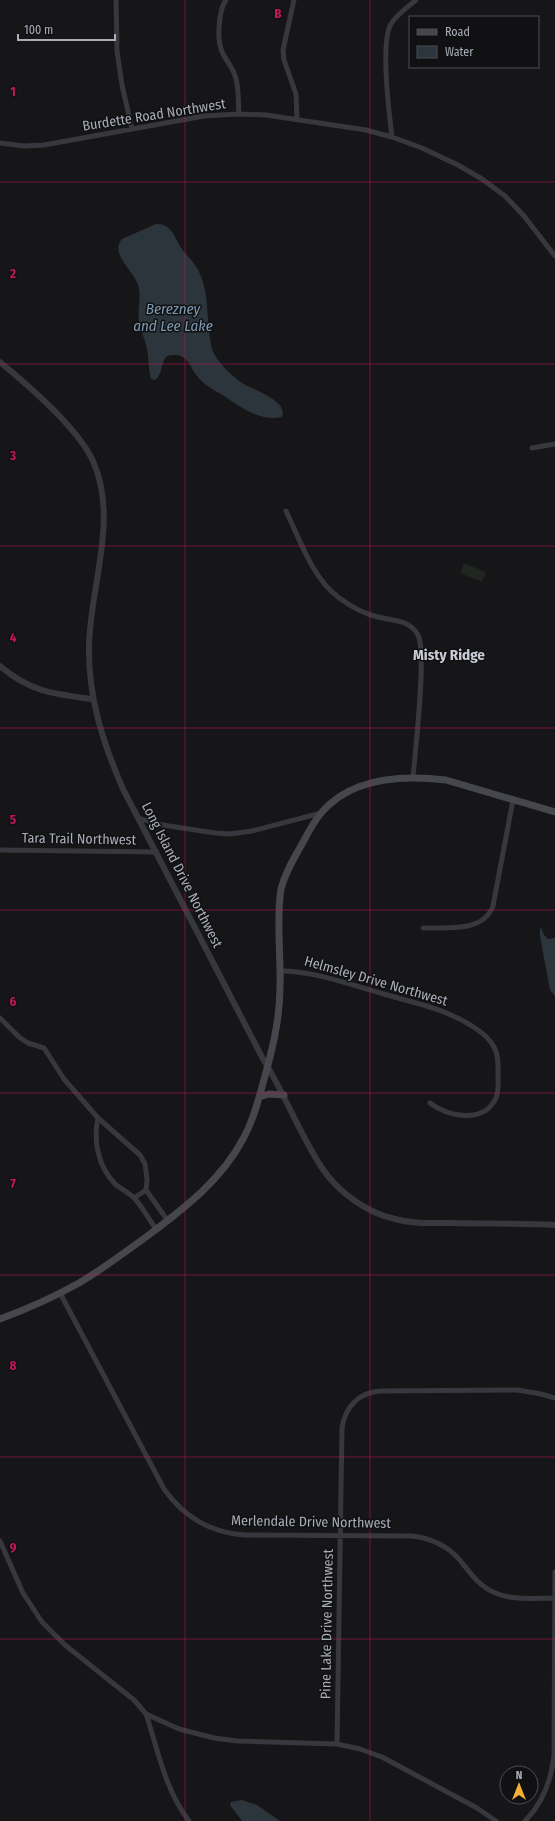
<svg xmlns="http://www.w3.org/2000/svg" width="555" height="1821" font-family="'Fira Sans Condensed',sans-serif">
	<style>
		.green { fill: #1e261f }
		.water { fill: #2c353c }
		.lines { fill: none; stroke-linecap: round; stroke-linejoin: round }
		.minor { stroke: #37383d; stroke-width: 5 }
		.tertiary { stroke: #37383d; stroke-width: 6 }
		.secondary { stroke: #45474d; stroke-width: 7 }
		.grid { fill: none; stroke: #c2185b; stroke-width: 1; stroke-opacity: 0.55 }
		.labels { text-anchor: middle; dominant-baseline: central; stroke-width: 3; stroke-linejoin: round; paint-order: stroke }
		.street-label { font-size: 14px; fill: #a8adb8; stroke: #111113 }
		.water-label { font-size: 15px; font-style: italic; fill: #7f9bb3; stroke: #111113 }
		.neighbourhood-label { font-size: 15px; font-weight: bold; fill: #c9ccd4; stroke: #111113 }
		.grid-label { font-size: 13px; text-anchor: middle; font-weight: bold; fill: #c2185b; stroke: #111113; stroke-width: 3; stroke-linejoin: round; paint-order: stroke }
	</style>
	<rect width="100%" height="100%" fill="#161618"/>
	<path class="green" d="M464 563 486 572 482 582 460 573Z"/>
	<path class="water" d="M156 224C171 223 174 236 180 246 186 256 196 263 200 274 210 297 206 324 212 349 216 361 232 376 242 383 253 390 289 401 282 417 260 422 241 407 224 396 214 390 204 385 197 376 192 370 190 362 184 358 179 354 173 355 167 356 160 364 163 374 155 380L151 379C148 368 149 356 146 345 144 337 140 330 139 322 137 310 142 297 138 285 134 271 109 253 122 239Z
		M540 928 542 929 544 935 548 939 555 938V996L550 990 540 936Z
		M242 1800 257 1805 280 1821H242L230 1805 231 1802Z"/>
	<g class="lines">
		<path class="minor" d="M116 0 117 51 122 85 132 129
			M226 0C219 9 217 37 221 49 224 59 234 68 236 79 239 90 238 102 239 114
			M294 0 283 50 284 60 296 94 297 119
			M392 137C389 113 380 42 391 24 397 14 408 7 416 0
			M0 143 24 146 44 145 204 116 239 114 266 115 366 130 392 137 422 148 458 165 482 179 505 196 524 216 555 256
			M532 448 555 444
			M286 511C300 540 312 577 338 597 350 606 364 614 378 617 393 621 409 619 418 635 427 652 415 753 413 777
			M139 818 156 824 215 833 230 834 252 831 321 813
			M0 850 157 852
			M423 928C447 927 483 933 493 906L513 800
			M280 971C316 971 350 985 384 994 406 1001 430 1005 451 1015 465 1021 487 1033 494 1047 499 1055 498 1065 498 1074 498 1082 499 1090 496 1098 484 1124 448 1117 430 1103
			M0 1018 19 1037 28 1043 44 1048 64 1079 98 1118 140 1155 145 1164 147 1179 146 1190 168 1221
			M98 1118C93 1141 98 1166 115 1184 121 1189 130 1193 135 1199 143 1208 149 1219 156 1229
			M134 1198 146 1190
			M60 1293 164 1489C184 1517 209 1532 244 1535L412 1536C429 1538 446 1545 458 1558 469 1571 478 1585 493 1592 512 1601 534 1598 555 1598
			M0 1541 23 1593 42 1622 65 1645 134 1700 146 1714 179 1729 214 1738 237 1741 337 1744 360 1749 382 1757 477 1808 496 1821
			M146 1714C158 1750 165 1790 189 1821
			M337 1744 342 1428C345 1407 359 1392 381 1391L517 1390 541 1394 555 1398
			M525 1821C543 1803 551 1781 554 1756L555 1572"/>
		<path class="tertiary" d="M0 362C28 385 78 428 93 461 119 519 90 586 89 646 88 697 103 743 123 789L263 1059C285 1094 299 1133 322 1168 338 1192 367 1213 395 1219 413 1224 433 1223 452 1223 486 1224 521 1223 555 1225
			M0 666C31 692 53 694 92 699"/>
		<path class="secondary" d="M259 1097 269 1094 284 1095
			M0 1319C27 1309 54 1297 79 1283 104 1268 127 1251 150 1234 186 1207 222 1179 243 1139 252 1123 257 1105 262 1087 271 1055 280 1021 280 987 281 956 276 918 281 889 285 873 293 860 301 846 307 835 313 822 322 812 352 777 404 775 446 780L555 812"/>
	</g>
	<path class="grid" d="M185 0V1821M370 0V1821M0 182H555M0 364H555M0 546H555M0 728H555M0 910H555M0 1093H555M0 1275H555M0 1457H555M0 1639H555"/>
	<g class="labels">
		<g class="street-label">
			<text transform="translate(154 115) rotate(-9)">Burdette Road Northwest</text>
			<text transform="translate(79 839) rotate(1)">Tara Trail Northwest</text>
			<text transform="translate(182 875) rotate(63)">Long Island Drive Northwest</text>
			<text transform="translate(376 981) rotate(16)">Helmsley Drive Northwest</text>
			<text transform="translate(311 1522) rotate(1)">Merlendale Drive Northwest</text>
			<text transform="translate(327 1624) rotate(-89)">Pine Lake Drive Northwest</text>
		</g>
		<g class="water-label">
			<text x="173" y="309">Berezney<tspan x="173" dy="17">and Lee Lake</tspan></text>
		</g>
		<g class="neighbourhood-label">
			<text x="449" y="655">Misty Ridge</text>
		</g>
	</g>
	<g class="grid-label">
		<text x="278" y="18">B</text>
		<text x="13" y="96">1</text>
		<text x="13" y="278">2</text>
		<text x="13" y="460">3</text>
		<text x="13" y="642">4</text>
		<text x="13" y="824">5</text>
		<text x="13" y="1006">6</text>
		<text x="13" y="1188">7</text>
		<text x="13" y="1370">8</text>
		<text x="13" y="1552">9</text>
	</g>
	<rect x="409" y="16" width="130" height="52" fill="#111113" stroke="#4d4f55"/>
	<rect x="417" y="29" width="20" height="6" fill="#45474d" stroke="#4d4f55"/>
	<text x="445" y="36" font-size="12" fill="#a8adb8">Road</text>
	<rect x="417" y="46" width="20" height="12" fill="#2c353c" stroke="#4d4f55"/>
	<text x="445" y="56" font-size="12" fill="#a8adb8">Water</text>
	<g transform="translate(519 1785)"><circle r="19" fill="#111113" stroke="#4d4f55"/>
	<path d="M0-3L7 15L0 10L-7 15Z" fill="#f2b134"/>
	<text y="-6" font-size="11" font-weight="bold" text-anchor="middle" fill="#a8adb8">N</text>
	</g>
	<path d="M18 34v6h97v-6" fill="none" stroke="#a8adb8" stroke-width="2"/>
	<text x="24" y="34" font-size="12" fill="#a8adb8" stroke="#111113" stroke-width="3" paint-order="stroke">100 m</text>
</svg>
